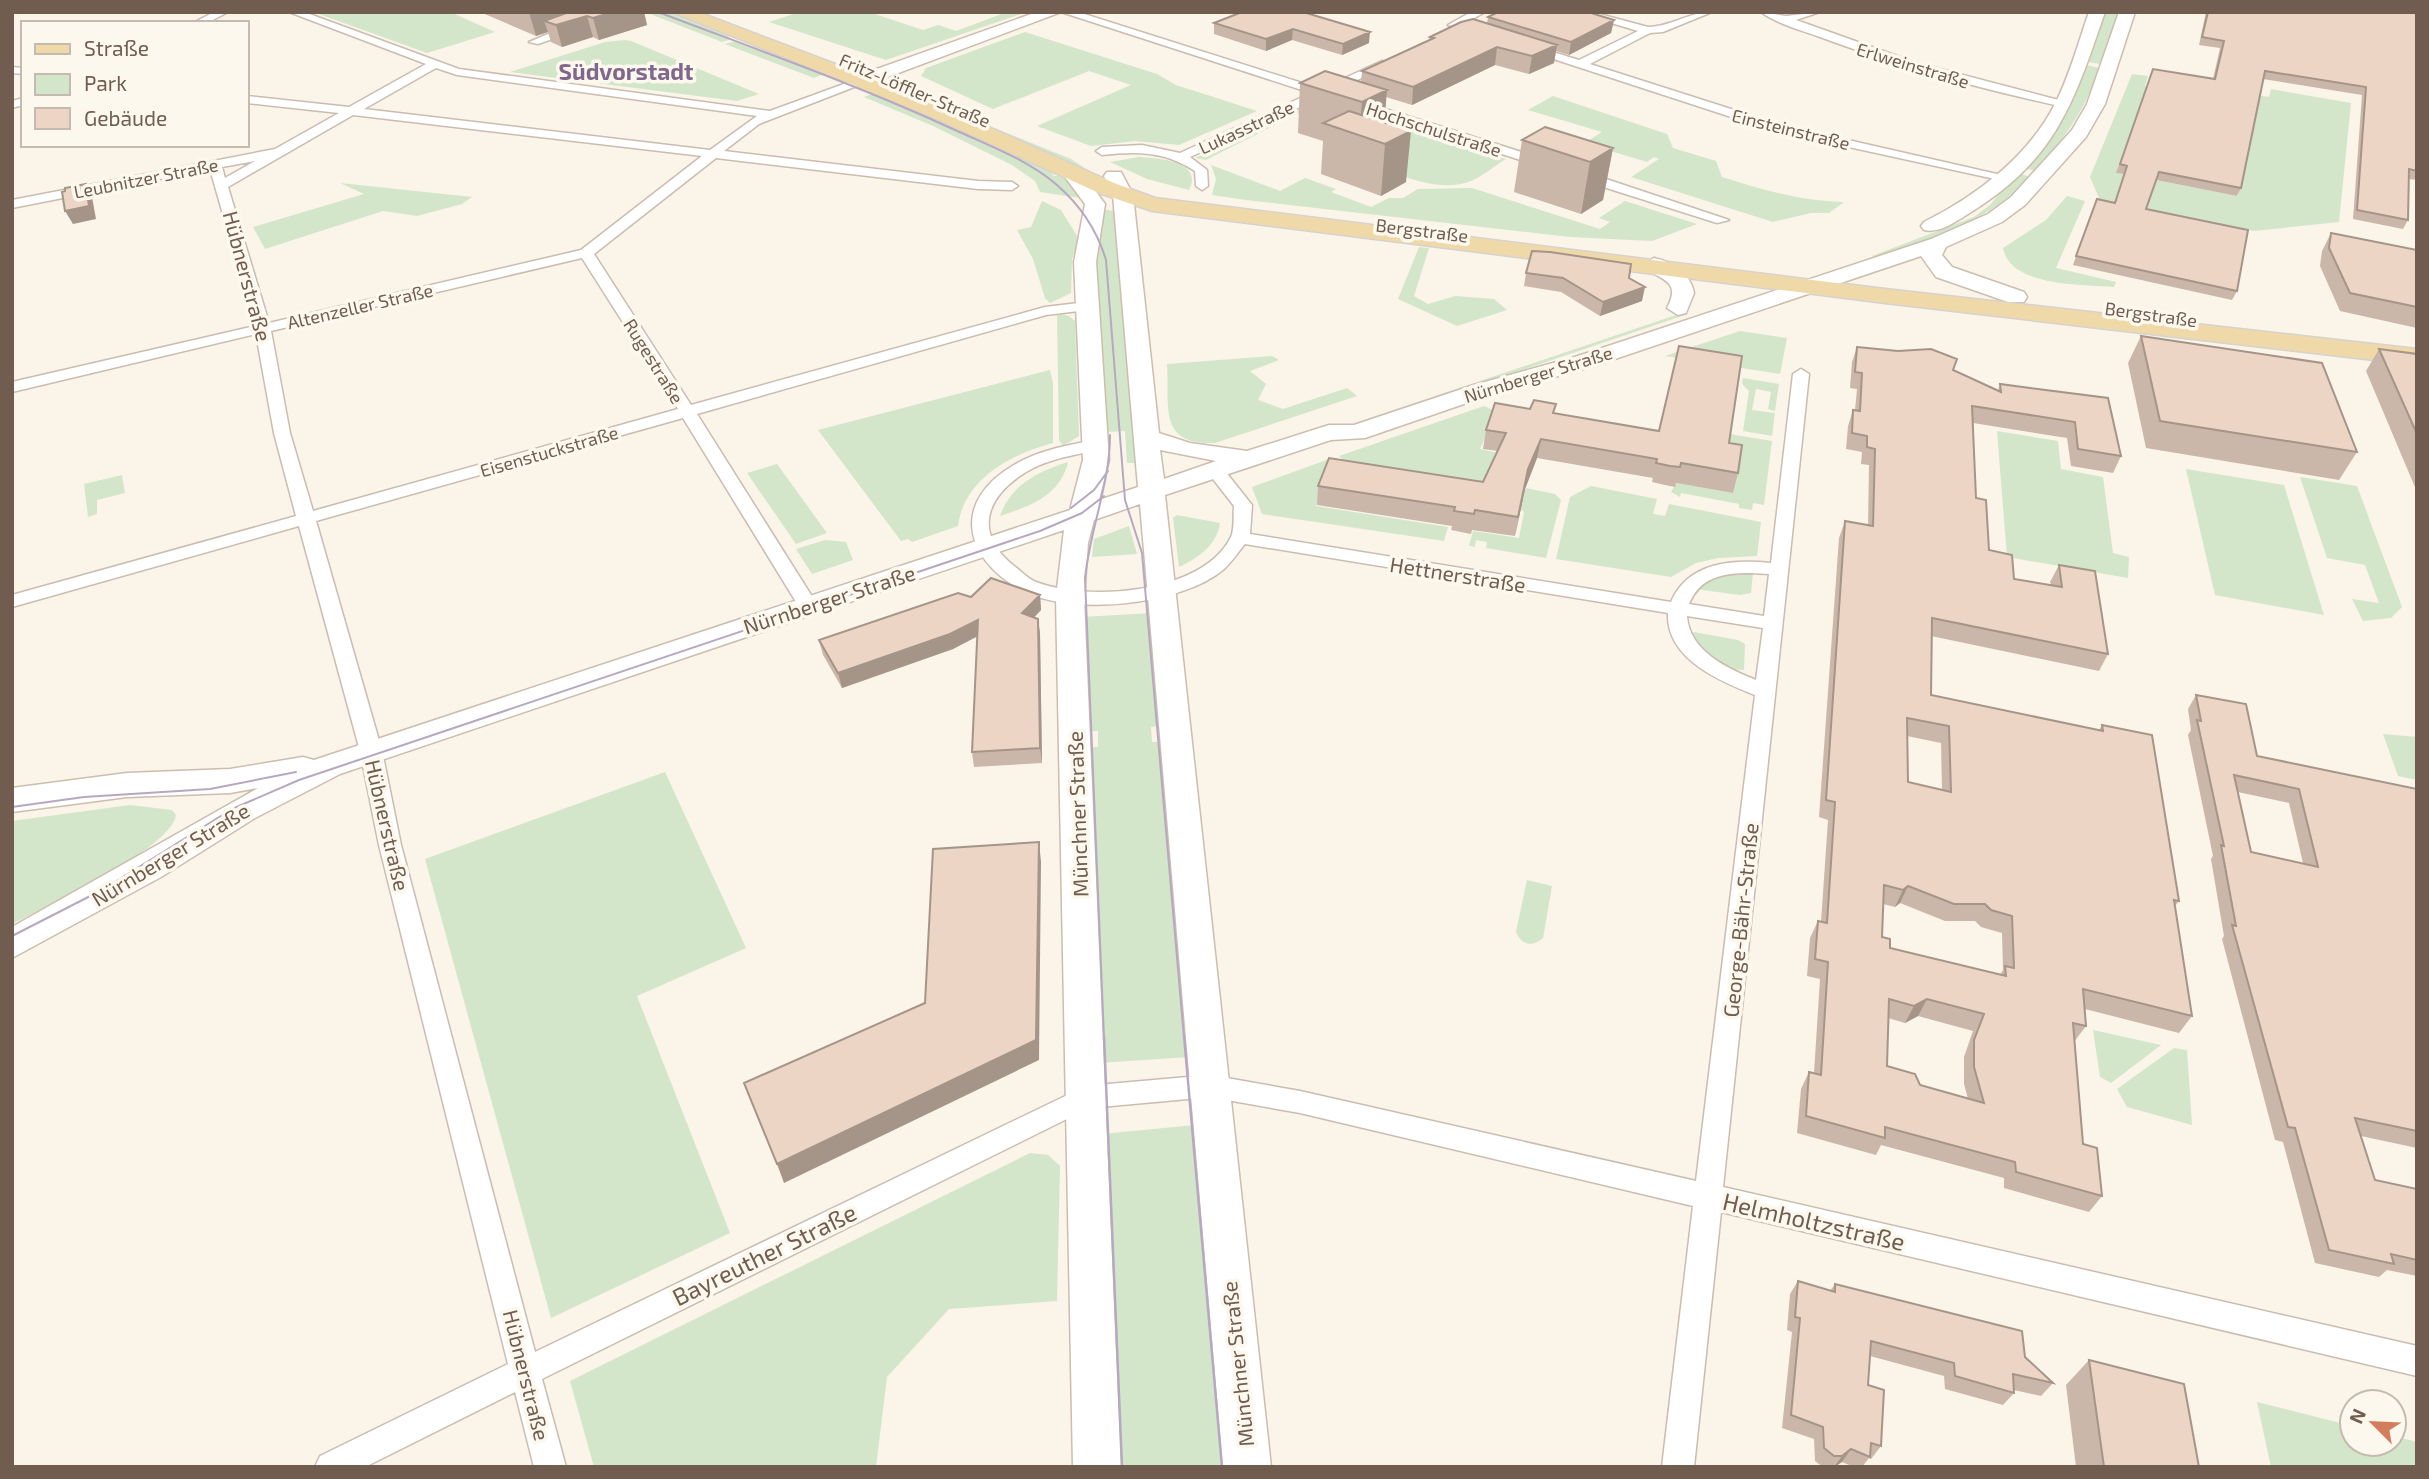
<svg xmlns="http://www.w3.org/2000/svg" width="2429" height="1479" font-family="'Exo 2',sans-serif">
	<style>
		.green { fill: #d3e6c9 }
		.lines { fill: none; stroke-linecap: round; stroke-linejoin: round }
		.street-casing { stroke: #cbbcb0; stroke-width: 3 }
		.secondary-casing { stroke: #cdbdae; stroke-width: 3 }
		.primary-casing { stroke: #d7d2ce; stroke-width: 3 }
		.street { fill: #fff; fill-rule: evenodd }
		.secondary { fill: #fff; fill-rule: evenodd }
		.primary { fill: #f0d9a9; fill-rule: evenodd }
		.tram-far1 { stroke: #b7a8c2; stroke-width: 2 }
		.tram { stroke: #b7a8c2; stroke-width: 2.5 }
		.wall { fill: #cbb7a9; fill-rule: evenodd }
		.shaded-wall { fill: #a59589 }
		.building { fill: #ecd5c4; stroke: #a59589; stroke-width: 2; fill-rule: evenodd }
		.labels { text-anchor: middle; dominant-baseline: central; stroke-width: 7; stroke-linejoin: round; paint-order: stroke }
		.far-street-label { font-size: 18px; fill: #715d50; stroke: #fdf8ee }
		.street-label { font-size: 21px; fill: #715d50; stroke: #fdf8ee }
		.far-district-label { font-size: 23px; font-weight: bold; fill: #82678c; stroke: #fdf8ee }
		.near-street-label { font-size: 24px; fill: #715d50; stroke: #fdf8ee }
	</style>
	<rect width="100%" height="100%" fill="#faf4e9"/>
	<path class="green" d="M450 12 495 32 427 53 316 13Z
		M645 12H671L732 35 728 37 732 39 722 42Z
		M800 12H869L923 30 938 25 956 31 1007 12H1027L886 60 769 22Z
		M2104 12H2119L2101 64 2087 62Z
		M1025 32 1157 74 1176 85 1257 111 1179 145 1135 141 1091 146 1037 126 1131 85 1089 71 993 109 921 76 926 68Z
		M625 40 631 41 759 94 737 101 510 72 605 42Z
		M736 41 824 74 814 78 725 44Z
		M2086 65 2100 68C2085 109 2065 138 2036 171L2023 168 2063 121Z
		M2132 74 2148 76 2145 86 2153 88 2143 118 2136 116 2118 167 2117 173 2124 174 2111 212 2097 207 2099 198 2090 177Z
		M899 84 962 115 1071 159 1107 183 891 87Z
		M2271 89 2351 103 2339 222 2254 231 2141 209 2150 179 2238 196 2257 95 2269 97Z
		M880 91 1046 167 1054 176H1063L1087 199 1040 192 1035 181 1012 165 933 126 864 97Z
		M1553 96 1667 134 1673 148 1716 161 1722 177C1763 190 1801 201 1844 202L1829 213H1811L1773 222 1631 177 1659 159 1654 157 1647 162 1584 143 1602 132 1528 110Z
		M1314 102 1318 103 1206 160 1195 158Z
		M1395 118 1470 142 1464 146 1506 159C1494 166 1481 178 1468 182 1433 194 1387 169 1356 158L1367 133Z
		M1139 157C1158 158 1204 161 1189 190L1147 179 1110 162Z
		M1211 165 1280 191 1305 178 1336 189 1331 192 1371 207 1389 198H1403L1418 189 1472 188 1600 229 1610 222 1599 218 1625 201 1697 224 1652 241 1570 237 1246 200 1212 195 1216 179Z
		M2017 173 2031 177C1986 222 1937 238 1878 258L1872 256 1974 217 1991 204Z
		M340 183 472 197 462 204 417 216 383 211 265 249 253 227 364 194Z
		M2067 196 2085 201 2056 268 2116 282 2114 287C2082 284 2010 287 2003 248L2046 220Z
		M1042 201 1061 210 1079 239 1072 259 1071 293 1050 303 1045 298 1033 259 1017 230 1031 227Z
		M1100 209 1114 211 1136 463H1127L1125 431 1104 432 1094 265Z
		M1419 247 1429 248 1414 296 1428 304 1455 296 1494 299 1507 310 1457 326 1398 299Z
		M1685 312 1688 314 1337 433 1355 423Z
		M1057 313 1069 316 1075 321 1079 436 1063 446 1059 440Z
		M1740 331 1787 338 1780 374 1665 356Z
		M1272 356 1279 360 1250 371 1266 384 1258 400 1283 409 1347 388 1357 396 1215 443C1157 445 1170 407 1167 364Z
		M1050 370 1053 383V443C1011 454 964 479 958 526L912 542 908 539 901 541 818 430Z
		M1743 378 1779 384 1775 411 1768 409 1771 392 1756 389 1752 410 1775 413 1772 436 1743 431 1749 391 1742 384Z
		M1484 406 1497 412 1480 449 1498 453 1478 497 1364 479 1339 456Z
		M1997 431 2058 441 2061 469 2103 477 2113 553 2129 557 2128 578 2007 557Z
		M1723 433 1772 441 1764 505 1753 503 1752 510 1739 508V504L1681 493 1680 497 1671 492 1676 483 1733 493 1737 464Z
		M1332 458 1354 477H1327L1316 506 1448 527 1444 541 1262 514 1252 487Z
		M1068 462C1060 496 1030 506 1000 516 1011 484 1038 472 1068 462Z
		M777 464 827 533 796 544 747 473Z
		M2186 469 2284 485 2324 615 2215 595Z
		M122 475 125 493 97 500V514L88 517 84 484Z
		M2300 477 2357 486 2402 607 2391 618 2363 621 2352 599 2379 603 2365 565 2327 558Z
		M1591 486 1657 499 1653 514 1665 516 1669 504 1761 522 1757 556 1718 558 1696 563 1671 577 1556 559 1570 497Z
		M1526 488 1555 494 1561 500 1546 558 1486 548 1487 542 1476 540 1475 547 1469 546 1473 531 1519 538 1524 512 1518 507Z
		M1177 515 1220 523C1217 545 1198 558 1179 567L1173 518Z
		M1129 526 1137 554 1092 557 1094 539Z
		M825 540 846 542 853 560 812 574 796 549Z
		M1737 572 1753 573 1751 593 1740 595 1695 589 1709 580Z
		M1152 613 1162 726 1151 727 1152 742H1163L1190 1057 1098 1063 1087 747H1098V731H1086L1082 617Z
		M1688 631 1738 640 1745 644 1744 670C1719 670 1700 651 1688 631Z
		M2383 734 2417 737V780L2398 776Z
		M665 772 746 948 637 996 730 1233 551 1318 425 859Z
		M130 805 172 810 176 815C172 848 44 908 12 924V821Z
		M1527 880 1552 886 1543 938C1533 947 1522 946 1516 932Z
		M2093 1030 2161 1045 2111 1083 2100 1077Z
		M2174 1048 2187 1050 2192 1125 2127 1107 2117 1089Z
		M1195 1125 1224 1467H1115L1102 1134Z
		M1030 1153 1048 1155 1060 1166 1057 1301 949 1309 887 1377 876 1467H594L570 1381Z
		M2257 1402 2352 1426V1444H2394V1436L2417 1442V1467H2271Z"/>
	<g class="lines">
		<g class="street-casing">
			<path id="street" d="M214 12H228L207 23H193Z
				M289 12H304L459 69 770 111 863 77 867 78V82L759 124 724 151 978 181 1012 182 1018 186 1012 190 978 189 716 158 594 254 691 405 1045 307 1087 302 1094 306 1087 310 1046 315 697 414 818 606 815 610H801L683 418 316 521 382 751 401 845 535 1352 1086 1086 1210 1075 1300 1091 1696 1181 1755 695C1720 681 1666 659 1668 613L1245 544C1238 552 1232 562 1224 569 1181 606 1068 617 1019 589 962 556 953 500 1014 465 1039 450 1068 445 1096 440L1102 441V449C1076 455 1049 458 1026 472 984 498 974 534 1014 566 1021 571 1028 579 1036 582 1088 602 1203 594 1231 537 1235 528 1233 515 1234 506L1206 470 1215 465 1221 466 1252 505 1250 534 1671 602C1688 562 1732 559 1771 563L1793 374 1801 369 1809 374 1723 1187 2417 1346V1376L1721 1212 1694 1467H1662L1693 1206 1300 1113 1210 1097 1089 1108 542 1379 566 1467H534L515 1392 365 1467H315L320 1456 508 1364 379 845 360 751 299 526 12 607V595L296 516 274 433 256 334 12 392V382L255 326 210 169 12 208V200L275 149 339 113 247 103V96L349 107 426 64ZM436 68 457 75 757 116 710 150 364 109ZM353 115 702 156 581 250 269 323 228 187ZM255 161 225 178 222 167ZM582 258 678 409 313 511 290 433 271 331ZM1750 573 1769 574 1764 616 1689 604C1700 577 1723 573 1750 573ZM1687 616 1763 628 1756 680C1728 669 1689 651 1687 616Z
				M612 12H630L538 44 529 42 579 21Z
				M1061 12H1078L1321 89 1382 61 1392 63 1331 93 1330 96 1322 97 1190 157 1207 170 1208 186 1202 190 1196 186 1195 171C1165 151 1136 151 1102 155L1096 151 1102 147 1142 145 1180 153 1311 93Z
				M1471 12H1485L1462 25 1483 32V36L1448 25Z
				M1574 12H1592L1648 27C1670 27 1689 12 1712 12L1663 32 1650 33 1590 64 1778 124 2010 177 2004 181 1771 130 1526 50V46L1530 45 1579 60 1638 31Z
				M1761 12 1786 16 1820 12 1796 20 1917 63 2070 103 2064 107C1981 89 1900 67 1820 37 1801 30 1777 24 1761 12Z
				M12 67 23 68V74L12 73Z
				M23 98V105L12 108V101Z
				M1360 101 1550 161 1552 164 1542 167 1356 107 1354 105Z
				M1575 172H1585L1729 220 1717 223 1575 178Z"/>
		</g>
		<g class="secondary-casing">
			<path id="secondary" d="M1037 12H1061L869 84 863 85 854 80 857 76Z
				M2089 12H2105C2073 105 2056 160 1968 214 1955 222 1939 234 1924 230L1921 226 1924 222C1976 196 2028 157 2055 104 2070 75 2078 43 2089 12Z
				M2119 12H2135L2105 104 2086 137 2025 205 2002 222 1946 247 1942 255 1952 267 2024 292 2027 297 2024 302H2008L1936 277 1921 256 1594 366 1490 395 1365 438 1331 440 1165 495 1271 1467H1223L1140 504 1094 520 1088 543 1084 597 1121 1467H1073L1056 597 1064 530 340 774 255 818 161 877 12 958V927L258 788 230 793 127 797 12 812V788L127 773 230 769 303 757 314 760 1070 510 1083 460 1074 262 1085 204 1062 173 1065 169H1079L1105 204 1096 262 1109 460 1099 500 1138 487 1113 195 1104 176 1107 172H1121L1133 195 1159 433 1190 443 1247 451 1329 425H1354L1474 385 1578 356 1931 239 1988 214 2011 197 2072 130 2087 104ZM1160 450 1216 461 1164 479Z
				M1654 258C1672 262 1691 274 1694 293L1686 313 1678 315 1667 308C1683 277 1657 282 1643 264Z"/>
		</g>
		<g class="primary-casing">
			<path id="primary" d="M673 12H698L835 64 982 124 1114 183 1155 198 1885 289 2417 349V365L1885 303 1152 211 1099 193 932 117Z"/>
		</g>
		<use href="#street" class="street"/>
		<use href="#secondary" class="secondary"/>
		<use href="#primary" class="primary"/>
		<path class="tram-far1" d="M658 12C758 50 858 85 955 130 990 146 1028 160 1057 185 1081 206 1097 230 1106 260L1125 500 1142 553 1184 1038
			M1071 508 1094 490 1108 471
			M12 807 84 797 210 789 296 772
			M12 936 102 890 232 809 299 780 1040 531 1082 513 1104 496
			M1104 1038 1085 578C1090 529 1110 484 1110 435"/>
		<path class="tram" d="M1104 1036 1122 1467
			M1184 1036 1222 1467"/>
	</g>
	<path class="wall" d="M480 12H644L647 25 599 40 593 37 562 47 551 42 548 32 536 36Z
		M1242 12 1369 43 1342 55 1292 40 1266 51 1214 34V23Z
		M2206 12H2417V180L2409 179 2408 220 2403 229 2353 219 2362 95 2263 79 2241 188 2237 196 2156 180 2146 209 2237 291 2232 300 2073 265 2093 208 2114 203 2124 174 2116 173 2153 69 2213 79 2220 48 2199 45Z
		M1591 13 1614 20 1611 33 1569 55 1556 51 1554 63 1529 74 1495 65 1412 105 1386 97 1384 122 1406 182 1381 196 1321 174 1323 141 1298 133 1300 83 1361 82 1362 71 1429 40 1430 37 1487 24 1488 17Z
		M1522 140 1613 148 1603 200 1581 214 1514 192Z
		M2331 233 2417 250V328L2340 311 2320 266 2322 251Z
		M1526 273 1629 278 1642 301 1600 316 1561 292 1524 286Z
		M2141 336 2357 452 2339 480 2146 448 2128 363Z
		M1857 347 1953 370 1998 391 2000 384 2108 398 2121 456 2113 473 2071 466 2067 438 1973 423 1976 498 1989 550 2014 579 2051 585 2050 582 2059 565 2108 654 2099 671 1931 636V695L2099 730 2102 725 2179 901 2175 906 2192 1016 2179 1033 2085 1009 2086 1026 2074 1042 2083 1144 2102 1196 2089 1212 2004 1188V1178L1881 1145 1876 1155 1797 1133 1801 1089 1809 1072 1814 1073 1820 979 1807 976 1810 938 1818 921 1821 922 1828 820 1819 817 1839 538 1845 521 1868 525 1869 465 1861 464 1862 452 1846 449 1848 426 1853 410H1855L1857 389 1850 388 1852 362ZM1907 736 1941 743 1942 790 1908 782ZM1900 903 1945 921H1975L1981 927 2002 933 2003 970 2000 975 1890 948 1882 937 1883 904 1895 907ZM1918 1016 1973 1031 1964 1057V1084L1968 1099 1920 1085 1887 1066 1888 1018 1905 1023Z
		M2379 349 2417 354V492L2366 371Z
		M1554 413 1729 443 1738 473 1733 493 1676 483 1675 487 1665 485 1652 482 1653 478 1537 458 1525 489 1515 536 1472 530 1471 534 1451 530 1452 526 1317 505 1318 486 1483 482 1498 451 1483 449 1486 430Z
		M1040 595 1041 610 1034 618 1038 619 1040 634 1042 763 974 767 972 752 977 636 953 649 842 688 823 655 819 640 971 597Z
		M2196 695 2257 756 2417 789V1148L2361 1136 2375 1180 2417 1189V1276L2387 1270 2379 1277 2315 1263 2283 1142 2275 1140 2222 939 2224 936 2211 859 2213 856 2188 735 2191 730 2188 709ZM2238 792 2289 803 2303 863 2251 852Z
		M1798 1281 1830 1291 1835 1284 2025 1357 2053 1383 2041 1396 2014 1390V1393L2003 1405 1945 1389 1944 1376 1870 1356 1868 1385 1881 1446 1871 1459 1869 1458 1862 1467H1854L1842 1462 1835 1467H1823L1815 1461 1814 1439 1782 1428 1792 1332 1787 1330 1790 1294Z
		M2089 1360 2199 1467H2076L2066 1385Z"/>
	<path class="shaded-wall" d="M529 12H603L587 16 593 37 562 47 556 25 544 21 548 32 536 36Z
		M613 12H644L647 25 599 40 593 18Z
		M1614 20 1611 33 1569 55 1571 42Z
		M1293 29 1292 40 1266 51V39Z
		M1370 32 1369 43 1342 55 1343 44Z
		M1557 45 1554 63 1529 74 1532 56Z
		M1497 47 1495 65 1412 105 1413 87Z
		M1387 90 1383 140 1359 135 1362 102Z
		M1411 131 1406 182 1381 196 1385 144Z
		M1613 148 1603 200 1581 214 1590 162Z
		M86 184 92 197 96 219 73 224 65 211Z
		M1645 287 1642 301 1600 316 1603 302Z
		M1541 439 1537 458 1525 489 1515 536 1528 469Z
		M1040 595 1041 610 1023 628 1022 613Z
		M1038 619 1040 634 1042 763 1040 748Z
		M978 620 980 635 953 649 842 688 838 673Z
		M1039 842 1041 862 1039 1060 784 1183 777 1164 1036 1040Z
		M1908 886 1900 903 1895 907 1903 890Z
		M1927 999 1918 1016 1905 1023 1914 1006Z
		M1851 1449 1842 1462 1834 1467 1842 1456Z"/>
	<path class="building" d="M569 12H613L593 18 587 16 556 25 544 21Z
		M1242 12H1303L1370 32 1343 44 1293 29 1266 39 1214 23Z
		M1498 12H1588L1614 20 1571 42 1488 17Z
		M2208 12H2417V171L2409 169 2408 220 2357 210 2366 87 2265 71 2241 188 2159 172 2146 209 2248 230 2237 291 2076 256 2097 199 2115 203 2127 166 2120 164 2153 69 2215 79 2224 41 2202 37Z
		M1473 19 1557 45 1532 56 1497 47 1413 87 1362 71 1434 38 1430 37 1461 22Z
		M1325 71 1387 90 1362 102 1300 83Z
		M1349 111 1411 131 1385 144 1323 123Z
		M1545 127 1613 148 1590 162 1522 140Z
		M86 184 89 206 65 211 62 192 65 191V188Z
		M2331 233 2417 250V307L2350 293 2329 248Z
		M1532 251 1550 252 1631 264 1629 278 1645 287 1603 302 1563 278 1526 273Z
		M2141 336 2322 363 2357 452 2160 421Z
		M1679 346 1742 356 1729 443 1742 445 1738 473 1681 463 1680 467 1670 466 1656 463 1657 459 1541 439 1528 469 1518 517 1475 510 1474 514 1454 511 1455 507 1318 486 1329 458 1483 482 1506 433 1486 430 1495 403 1530 409 1534 400 1556 404 1553 413 1659 431Z
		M1857 347 1898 351 1931 349 1957 359 1953 370 2001 392 2000 384 2108 398 2121 456 2078 449 2075 422 1972 406 1976 498 1986 500 1989 550 2012 555 2014 579 2062 587 2059 565 2095 571 2108 654 1932 618 1931 695 2103 731 2102 725 2152 735 2179 901 2174 900 2192 1016 2083 989 2086 1026 2073 1023 2083 1144 2097 1148 2102 1196 2016 1172 2015 1162 1885 1127V1138L1806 1116 1809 1072 1821 1075 1828 962 1815 959 1818 921 1827 923 1835 802 1826 800 1845 521 1873 526 1875 449 1867 447V436L1852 433 1853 410 1860 411 1862 373 1855 372ZM1907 718 1949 726 1951 792 1908 782ZM1884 885 1903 890 1908 886 1954 904H1985L1991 910 2012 916 2014 968 2005 966 2006 976 1890 948V939L1882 937ZM1889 999 1914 1006 1927 999 1984 1014 1974 1040V1067L1984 1103 1920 1085 1915 1074 1887 1066Z
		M2379 349 2417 354V434Z
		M991 578 1040 595 1022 613 1038 619 1040 748 972 752 978 620 950 634 838 673 819 640 958 593 971 597Z
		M2196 695 2246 704 2257 756 2417 789V1131L2355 1118 2375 1180 2417 1189V1260L2391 1254 2394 1264 2329 1250 2295 1128 2288 1127 2232 925 2236 926 2221 845 2224 846 2197 720 2201 721ZM2234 775 2299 789 2318 867 2251 852Z
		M1039 842 1036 1040 777 1164 744 1083 925 1003 933 849Z
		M1798 1281 1835 1292V1284L2022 1331 2025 1357 2053 1383 2013 1374 2014 1393 1955 1376 1954 1363 1871 1341 1868 1385 1884 1390 1881 1446 1871 1443 1870 1457 1851 1449 1842 1456H1834L1824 1448 1823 1427 1791 1415 1800 1318 1795 1317Z
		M2089 1360 2184 1384 2199 1467H2104Z"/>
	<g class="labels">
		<g class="far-street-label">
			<text transform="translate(1913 65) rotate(17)">Erlweinstraße</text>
			<text transform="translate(915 90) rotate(23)">Fritz-Löffler-Straße</text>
			<text transform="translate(1246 127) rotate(-25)">Lukasstraße</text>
			<text transform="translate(1434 129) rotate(18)">Hochschulstraße</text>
			<text transform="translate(1791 129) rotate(14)">Einsteinstraße</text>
			<text transform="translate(146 178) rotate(-11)">Leubnitzer Straße</text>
			<text transform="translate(1422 230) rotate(7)">Bergstraße</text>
			<text transform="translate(360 306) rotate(-13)">Altenzeller Straße</text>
			<text transform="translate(2151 314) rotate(8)">Bergstraße</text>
			<text transform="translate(654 361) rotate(58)">Rugestraße</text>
			<text transform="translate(1538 374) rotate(-17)">Nürnberger Straße</text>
			<text transform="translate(549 451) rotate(-16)">Eisenstuckstraße</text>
		</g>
		<g class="street-label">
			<text transform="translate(248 276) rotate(75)">Hübnerstraße</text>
			<text transform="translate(1458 574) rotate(9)">Hettnerstraße</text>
			<text transform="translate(829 599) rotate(-18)">Nürnberger Straße</text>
			<text transform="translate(1077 814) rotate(-92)">Münchner Straße</text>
			<text transform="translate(388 825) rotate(77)">Hübnerstraße</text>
			<text transform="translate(170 854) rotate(-31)">Nürnberger Straße</text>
			<text transform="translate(1740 920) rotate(-84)">George-Bähr-Straße</text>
			<text transform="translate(1237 1364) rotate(-96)">Münchner Straße</text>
			<text transform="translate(527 1375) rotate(76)">Hübnerstraße</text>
		</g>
		<g class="far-district-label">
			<text x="626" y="71">Südvorstadt</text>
		</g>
		<g class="near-street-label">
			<text transform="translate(1814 1221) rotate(13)">Helmholtzstraße</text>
			<text transform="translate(764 1254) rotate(-26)">Bayreuther Straße</text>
		</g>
	</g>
	<rect width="2429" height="1479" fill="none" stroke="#715d50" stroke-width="28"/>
	<rect x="21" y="21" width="228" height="126" fill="#fdf8ee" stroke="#c5baaf" stroke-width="2"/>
	<rect x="35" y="44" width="35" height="10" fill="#f0d9a9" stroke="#c5baaf" stroke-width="2"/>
	<text x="84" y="56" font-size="21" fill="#715d50">Straße</text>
	<rect x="35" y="74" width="35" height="21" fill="#d3e6c9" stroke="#c5baaf" stroke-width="2"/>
	<text x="84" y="91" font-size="21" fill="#715d50">Park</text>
	<rect x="35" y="108" width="35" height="21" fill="#ecd5c4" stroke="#c5baaf" stroke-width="2"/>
	<text x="84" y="126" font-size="21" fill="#715d50">Gebäude</text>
	<g transform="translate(2373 1423) rotate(294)"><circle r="33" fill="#fdf8ee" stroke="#c5baaf" stroke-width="2"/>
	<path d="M0-5L12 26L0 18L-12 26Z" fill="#d47d5d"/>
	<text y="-10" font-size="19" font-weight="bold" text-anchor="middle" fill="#715d50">N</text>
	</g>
</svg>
